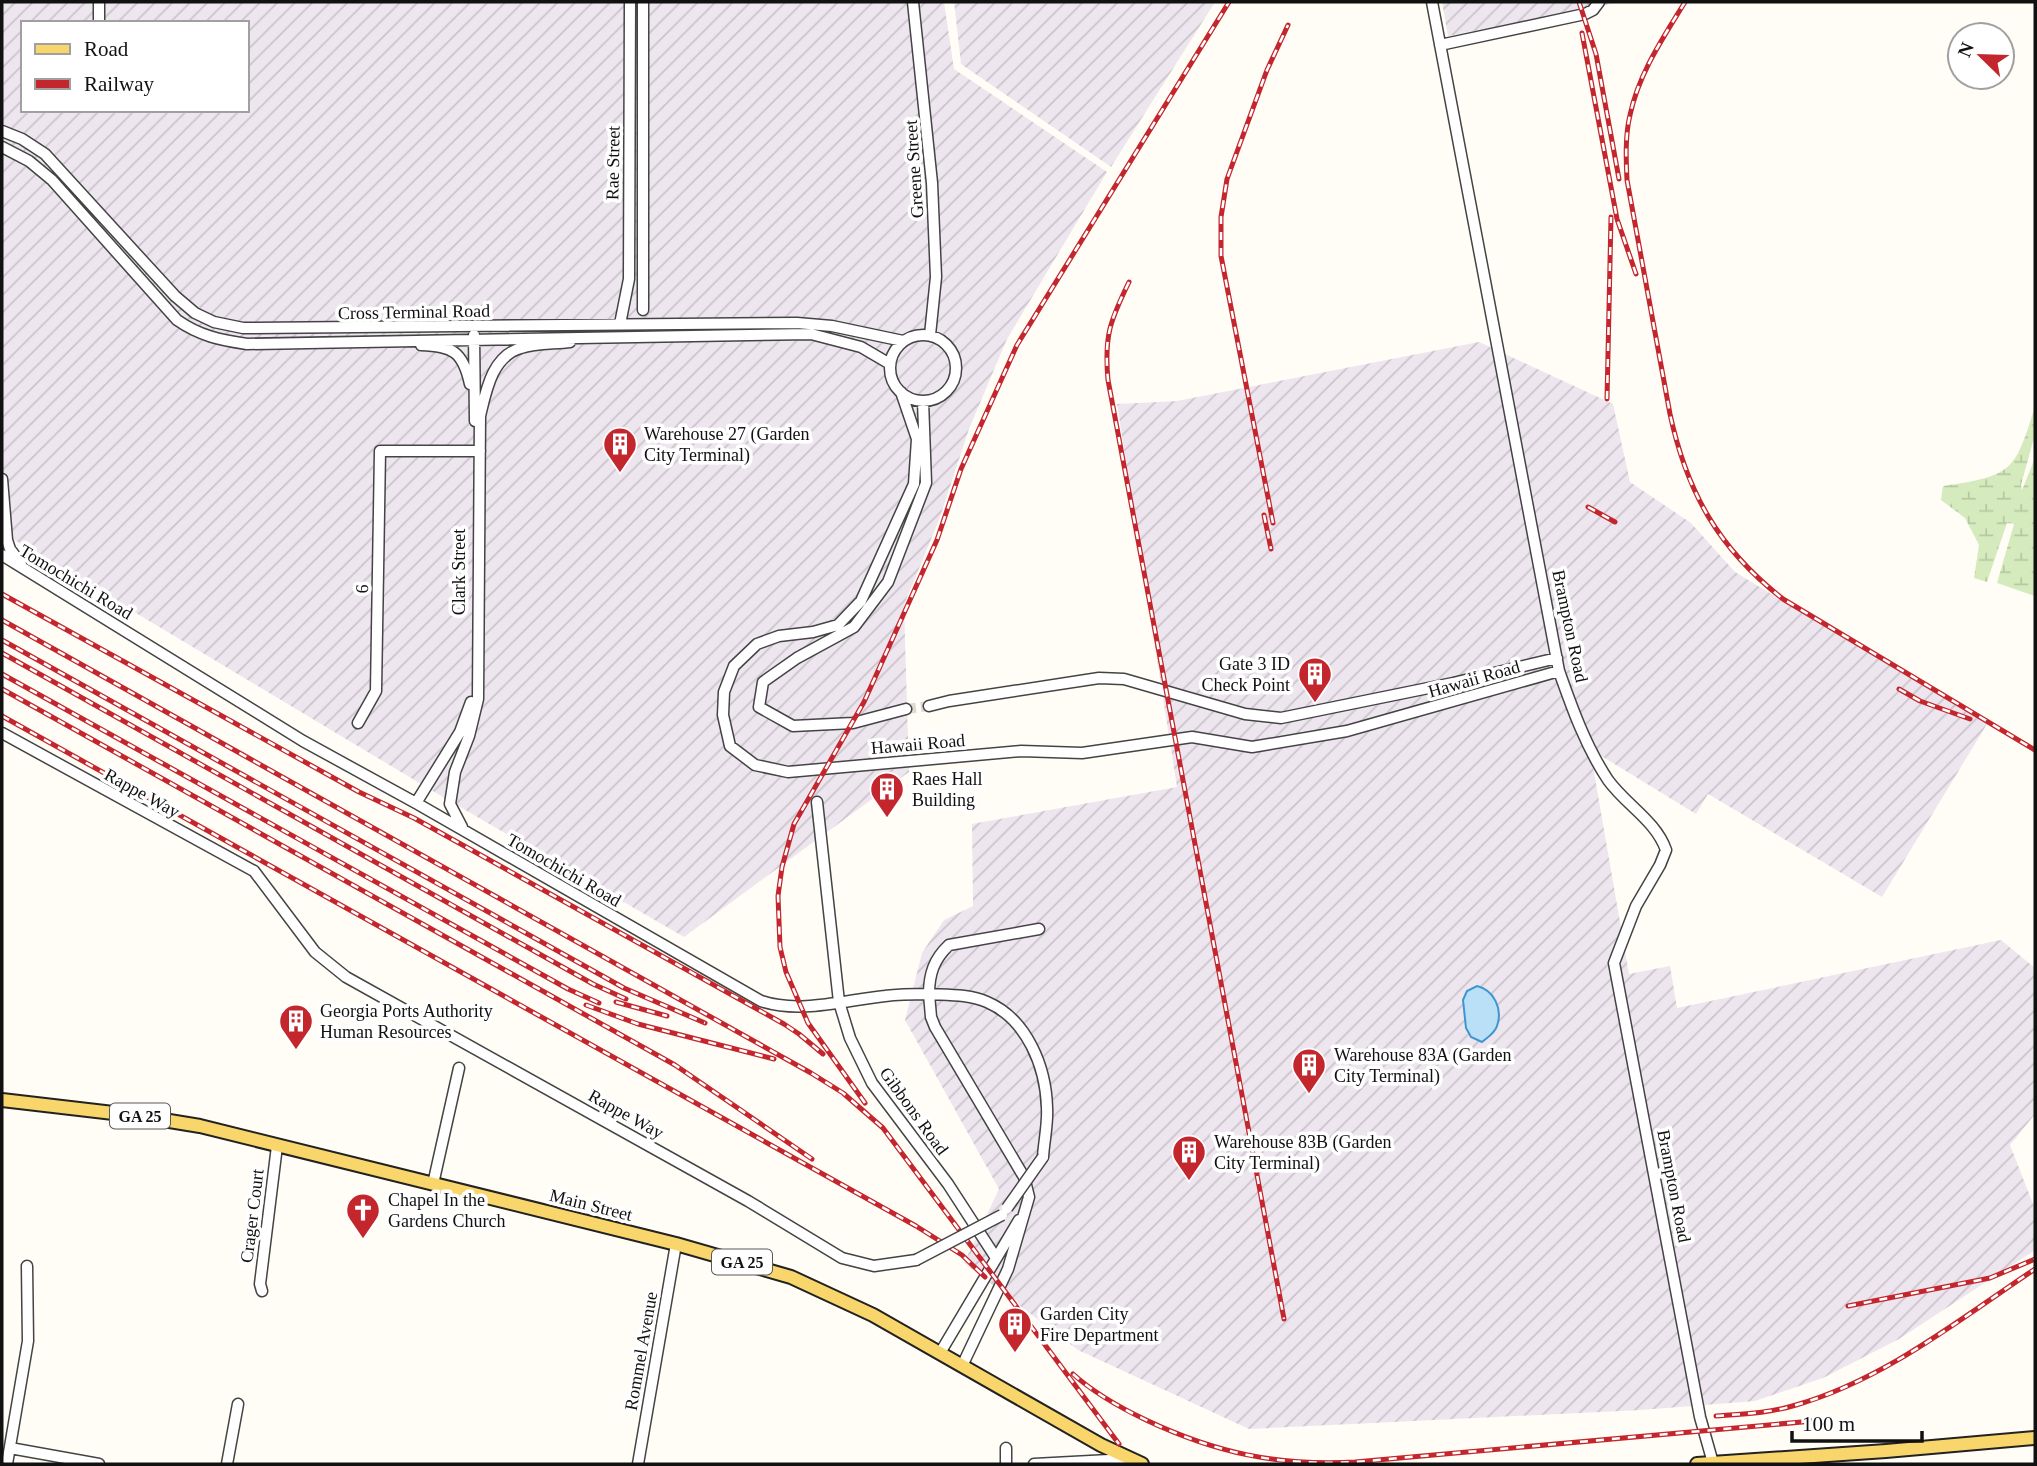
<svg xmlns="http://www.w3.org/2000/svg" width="2037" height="1466" font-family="'Times New Roman',serif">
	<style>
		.industrial { fill: url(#industrial-furrows); fill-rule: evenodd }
		.wetland { fill: url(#wetland-marsh) }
		.water { fill: #b9e0f7; stroke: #3f96cf; stroke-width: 2 }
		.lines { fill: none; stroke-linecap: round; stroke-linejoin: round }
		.minor-tunnel { stroke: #dbdad3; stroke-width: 10; stroke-dasharray: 10 5; stroke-linecap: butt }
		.minor-casing { stroke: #444; stroke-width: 13 }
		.major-casing { stroke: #222; stroke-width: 16 }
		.minor { stroke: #fff; stroke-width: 10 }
		.major { stroke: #f9d66b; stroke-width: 12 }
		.rail-casing { stroke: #c4262e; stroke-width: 5 }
		.rail { stroke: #fff; stroke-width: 2.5; stroke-dasharray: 8; stroke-linecap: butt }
		.minor-bridge-casing { stroke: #444; stroke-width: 13; stroke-linecap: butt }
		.minor-bridge { stroke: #fff; stroke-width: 10 }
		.labels { text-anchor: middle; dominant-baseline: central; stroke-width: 7; stroke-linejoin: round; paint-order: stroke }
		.shield { fill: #fff; stroke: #585858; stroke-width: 2 }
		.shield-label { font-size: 16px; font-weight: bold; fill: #111 }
		.street-label { font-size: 18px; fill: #111; stroke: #fff }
		.poi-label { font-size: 18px; fill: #111; stroke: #fff; text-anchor: start }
	</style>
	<defs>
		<pattern id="industrial-furrows" width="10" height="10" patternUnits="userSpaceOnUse" patternTransform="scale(1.75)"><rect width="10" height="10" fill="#eee6ef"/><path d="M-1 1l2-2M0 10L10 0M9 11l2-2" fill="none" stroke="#cbc4cc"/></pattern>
		<pattern id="wetland-marsh" width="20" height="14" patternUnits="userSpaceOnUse" patternTransform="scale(1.75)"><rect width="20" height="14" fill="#d5ebbd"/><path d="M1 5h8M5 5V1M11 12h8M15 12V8" fill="none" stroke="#b6c8a1"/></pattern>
	</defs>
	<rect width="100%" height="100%" fill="#fffdf5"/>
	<path class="industrial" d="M2 2H944L954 69 1107 172 1007 339 969 429 939 520 904 605 909 772 684 937 431 790 6 535 2 467ZM23 23H247V110H23Z
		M954 2H1215L1111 167 961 64Z
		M1442 2H1621L1448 36Z
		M1479 342 1613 404 1630 482 1691 523 1735 572 1987 724 1882 897 1708 794 1696 814 1590 749 1629 974 1670 966 1677 1008 2001 940 2035 968V1114L2010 1145 2035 1209V1250L1899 1339 1823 1378 1755 1401 1641 1410 1249 1429 1078 1350 964 1263 999 1189 905 1020 922 953 944 920 973 906 972 824 1177 787 1117 404 1177 401Z"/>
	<path class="wetland" d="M2035 406V434L2021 485 2022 490 2035 458V596L1997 583 2014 524 2007 523 1987 582 1974 578 1979 545 1965 518 1941 500 1943 486C2013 476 2015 471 2035 406Z"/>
	<path class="water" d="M1477 986C1494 990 1503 1009 1497 1026 1495 1033 1488 1037 1482 1042L1471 1037 1466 1028 1463 1000 1467 991Z"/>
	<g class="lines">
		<path class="minor-tunnel" d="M906 709 929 706"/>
		<g class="minor-casing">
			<path id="minor" d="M99 2V23
				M913 2 932 183 936 277 930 335
				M1432 2 1559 671C1572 708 1586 747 1608 780 1626 805 1656 821 1666 850L1660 865 1636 906 1614 963 1700 1417 1713 1463
				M1440 45 1585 14 1593 10 1599 2
				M2 131 22 139 45 154 175 296 195 313 214 322 243 328 797 323 832 326 903 341
				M2 147 29 161 52 180 177 320C200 336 220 340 247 344L811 334 861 347 890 364
				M643 310V2
				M620 324 629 279 630 2
				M890 368a33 33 0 1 1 66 0a33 33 0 1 1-66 0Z
				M474 335 475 421
				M421 345C453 346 463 352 470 384
				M901 392 917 439 914 484 861 601 838 625 813 632 779 636 757 644 734 666 724 692 723 715 730 746 755 765 788 772 1021 751 1082 753 1192 737 1252 747 1347 731 1559 671
				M2 479 7 540 10 549 21 564
				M2 555 303 741 416 803 761 1001C800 1014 845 1000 885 996 900 994 914 994 929 994L931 1017 935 1027 1024 1177 1029 1197 1008 1269 962 1366
				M929 706 949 701 1099 678 1124 679 1245 714 1281 718 1453 683 1557 658
				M906 709 853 723 793 726 759 707 763 682 797 658 854 627 888 582 926 483 923 401
				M358 723 376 691 380 451H480
				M2 733 254 871 315 952 346 977 748 1201 842 1258 874 1266 916 1260
				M817 802 839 1002 850 1038 872 1083 948 1184 996 1258
				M416 803 460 732 471 702
				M462 827 450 804 455 772 469 736 478 699 480 416C486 391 492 356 521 348 535 343 555 344 570 342
				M1039 929 949 945C934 959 929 974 929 994 948 995 969 994 987 1002 1027 1019 1046 1067 1047 1108 1048 1124 1044 1141 1043 1157
				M433 1184 459 1068
				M262 1291 260 1284 277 1146
				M940 1353 1019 1220
				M10 1448 99 1464
				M7 1464 28 1341 27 1266
				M227 1464 238 1404
				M638 1464 676 1244
				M1006 1464V1448
				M1034 1464 1128 1459"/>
		</g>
		<g class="major-casing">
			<path id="major" d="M2 1100 139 1116 200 1126 676 1244 791 1277 873 1315 1101 1445 1142 1464
				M1697 1464 1886 1451 2035 1438"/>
		</g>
		<use href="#minor" class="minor"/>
		<use href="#major" class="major"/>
		<g class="rail-casing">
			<path id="rail" d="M1579 2 1596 54 1619 179
				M1685 2C1663 38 1639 73 1630 115 1625 136 1626 159 1627 180L1670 414C1687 493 1719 549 1783 599L2035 750
				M1582 33 1617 219 1636 274
				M1129 282C1110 321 1104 336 1108 380L1284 1319
				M1607 399 1611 217
				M1588 507 1615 522
				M1264 515 1271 549
				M1273 523 1221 256V217L1227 179 1267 70 1288 25
				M2 594 359 792 414 818 784 1024 799 1034 823 1054
				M2 620 811 1073 843 1093 883 1128 1119 1444
				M2 640 624 988 705 1023
				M2 653 593 984 626 999
				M2 674 568 989 599 1003
				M2 689 675 1065 812 1159
				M1899 689 1920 701 1970 719
				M2 716 916 1226 962 1255 985 1277
				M616 1002 667 1016
				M586 1005 638 1024 774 1059
				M865 1103 808 1023 786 972 780 947 778 896 782 867 794 824 864 702 937 540 961 469 1017 345 1229 2
				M1848 1306 1990 1278 2035 1259
				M1073 1374C1094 1393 1121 1408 1146 1420 1216 1453 1277 1466 1355 1462L1824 1420
				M1716 1416C1743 1414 1770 1413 1796 1405 1884 1380 1960 1319 2035 1269"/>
		</g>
		<use href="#rail" class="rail"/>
		<g class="minor-bridge-casing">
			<path id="minor-bridge" d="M1007 1208 1043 1157
				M916 1260 1002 1215"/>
		</g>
		<use href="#minor-bridge" class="minor-bridge"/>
	</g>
	<defs>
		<g id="building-pin" transform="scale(1.75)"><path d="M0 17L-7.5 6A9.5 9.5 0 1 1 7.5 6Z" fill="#c4262e" stroke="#fff"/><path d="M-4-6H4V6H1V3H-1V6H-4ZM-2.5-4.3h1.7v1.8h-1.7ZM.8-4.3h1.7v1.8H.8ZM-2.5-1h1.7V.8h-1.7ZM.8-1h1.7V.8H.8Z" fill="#fff"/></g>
		<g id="church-pin" transform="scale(1.75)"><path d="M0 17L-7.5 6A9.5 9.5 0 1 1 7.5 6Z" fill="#c4262e" stroke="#fff"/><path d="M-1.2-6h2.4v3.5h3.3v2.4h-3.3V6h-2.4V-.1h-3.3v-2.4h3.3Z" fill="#fff"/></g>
	</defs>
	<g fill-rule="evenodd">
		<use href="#building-pin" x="620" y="444"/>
		<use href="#building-pin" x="1315" y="674"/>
		<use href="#building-pin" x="887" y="789"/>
		<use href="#building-pin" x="296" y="1021"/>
		<use href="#building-pin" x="1309" y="1065"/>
		<use href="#building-pin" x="1189" y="1152"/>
		<use href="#church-pin" x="363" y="1210"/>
		<use href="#building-pin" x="1015" y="1324"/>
	</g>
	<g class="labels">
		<g class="shield">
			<rect x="110" y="1103.5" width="60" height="25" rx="5"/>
			<rect x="712" y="1249.5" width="60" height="25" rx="5"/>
		</g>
		<g class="shield-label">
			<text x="140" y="1116">GA 25</text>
			<text x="742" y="1262">GA 25</text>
		</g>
		<g class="street-label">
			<text transform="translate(613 163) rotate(-89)">Rae Street</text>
			<text transform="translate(914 169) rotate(-94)">Greene Street</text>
			<text transform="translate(414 312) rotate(-1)">Cross Terminal Road</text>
			<text transform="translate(459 572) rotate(-90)">Clark Street</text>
			<text transform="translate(76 582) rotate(31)">Tomochichi Road</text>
			<text transform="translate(362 589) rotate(-89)">6</text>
			<text transform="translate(1570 626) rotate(78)">Brampton Road</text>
			<text transform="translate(1474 679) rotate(-16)">Hawaii Road</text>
			<text transform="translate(918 744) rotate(-5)">Hawaii Road</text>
			<text transform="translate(142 793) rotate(29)">Rappe Way</text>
			<text transform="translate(564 870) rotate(30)">Tomochichi Road</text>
			<text transform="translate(914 1111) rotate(54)">Gibbons Road</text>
			<text transform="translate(626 1114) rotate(29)">Rappe Way</text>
			<text transform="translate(1674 1186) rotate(79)">Brampton Road</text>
			<text transform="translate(591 1205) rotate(14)">Main Street</text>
			<text transform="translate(252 1216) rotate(-83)">Crager Court</text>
			<text transform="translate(641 1351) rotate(-80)">Rommel Avenue</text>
		</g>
		<g class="poi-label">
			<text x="644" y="434">Warehouse 27 (Garden<tspan x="644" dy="21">City Terminal)</tspan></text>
			<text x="1290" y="664" text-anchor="end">Gate 3 ID<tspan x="1290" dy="21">Check Point</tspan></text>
			<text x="912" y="779">Raes Hall<tspan x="912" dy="21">Building</tspan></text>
			<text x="320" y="1011">Georgia Ports Authority<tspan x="320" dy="21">Human Resources</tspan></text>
			<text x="1334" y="1055">Warehouse 83A (Garden<tspan x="1334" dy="21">City Terminal)</tspan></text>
			<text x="1214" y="1142">Warehouse 83B (Garden<tspan x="1214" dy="21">City Terminal)</tspan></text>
			<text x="388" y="1200">Chapel In the<tspan x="388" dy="21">Gardens Church</tspan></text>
			<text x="1040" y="1314">Garden City<tspan x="1040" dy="21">Fire Department</tspan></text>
		</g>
	</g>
	<rect width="2037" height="1466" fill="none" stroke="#111111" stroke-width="7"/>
	<rect x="21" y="21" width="228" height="91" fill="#ffffff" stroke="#a0a0a0" stroke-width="2"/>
	<rect x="35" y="44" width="35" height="10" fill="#f9d66b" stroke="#a0a0a0" stroke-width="2"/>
	<text x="84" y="56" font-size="21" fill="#111111">Road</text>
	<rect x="35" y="79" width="35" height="10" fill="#c4262e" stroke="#a0a0a0" stroke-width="2"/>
	<text x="84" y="91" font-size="21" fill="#111111">Railway</text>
	<g transform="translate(1981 56) rotate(293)"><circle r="33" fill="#ffffff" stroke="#a0a0a0" stroke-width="2"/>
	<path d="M0-5L12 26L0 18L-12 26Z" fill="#c4262e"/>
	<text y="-10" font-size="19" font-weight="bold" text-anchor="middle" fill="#111111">N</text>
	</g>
	<path d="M1792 1431v10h130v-10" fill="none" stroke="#111111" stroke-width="3.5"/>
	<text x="1802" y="1431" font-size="21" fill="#111111" stroke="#ffffff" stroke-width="5" paint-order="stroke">100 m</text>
</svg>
